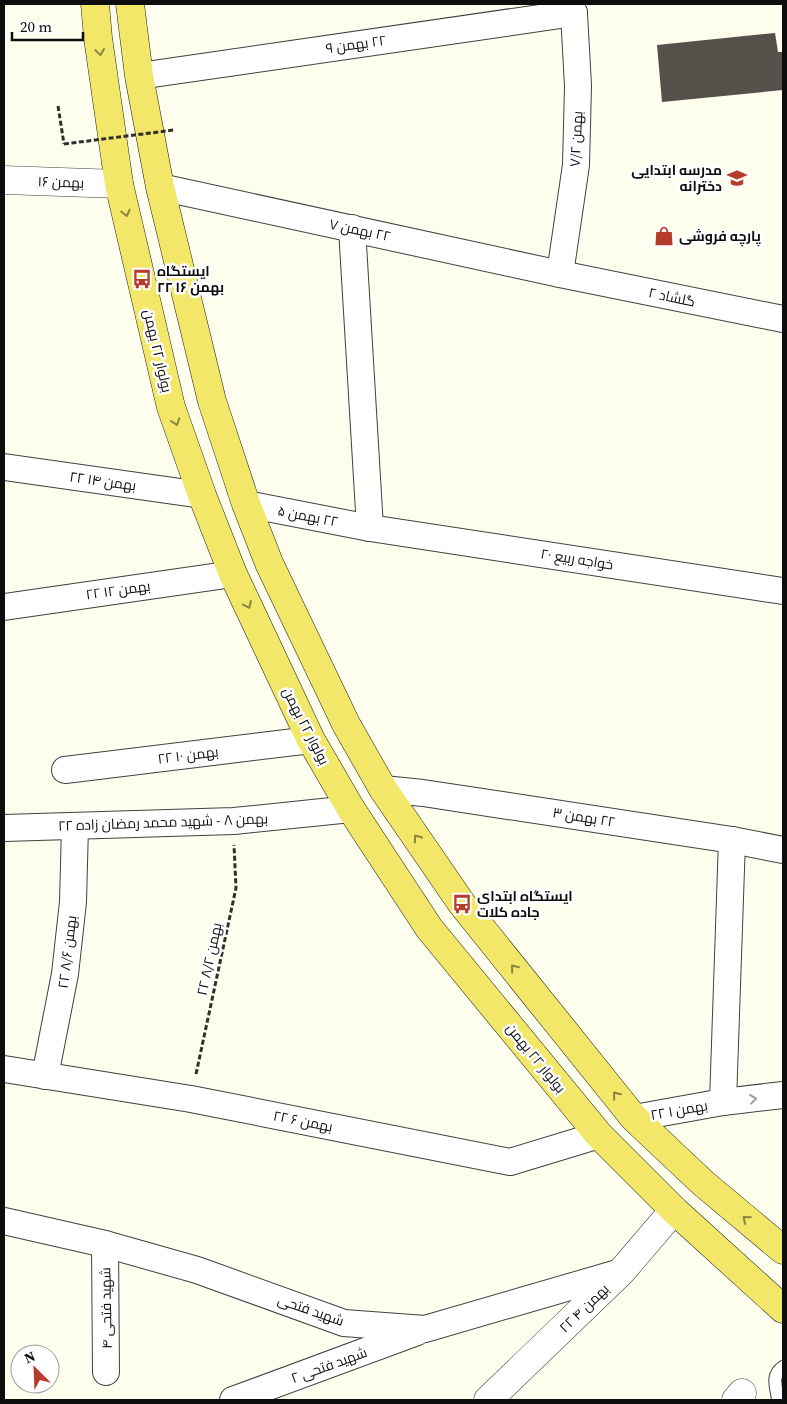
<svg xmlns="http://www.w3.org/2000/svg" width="787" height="1404" font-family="'Source Serif 4',Cairo,serif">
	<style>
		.building { fill: #55504a }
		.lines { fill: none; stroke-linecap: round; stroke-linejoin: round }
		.service-casing { stroke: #404040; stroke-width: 14 }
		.minor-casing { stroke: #404040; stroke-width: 28 }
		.tertiary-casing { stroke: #404040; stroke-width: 29 }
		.primary-casing { stroke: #1e1e1e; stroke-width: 29 }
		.path { stroke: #2f2f2f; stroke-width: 3; stroke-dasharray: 5 2.5; stroke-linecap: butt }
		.service { stroke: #fff; stroke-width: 12 }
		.minor { stroke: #fff; stroke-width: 26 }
		.tertiary { stroke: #fff; stroke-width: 28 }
		.primary { stroke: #f2e769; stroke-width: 28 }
		.path-bridge { stroke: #2f2f2f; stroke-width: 3; stroke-dasharray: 5 2.5; stroke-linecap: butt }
		.oneway { stroke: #8b8540 }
		.oneway2 { stroke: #9e9e9e }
		.labels { text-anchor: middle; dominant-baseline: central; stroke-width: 5; stroke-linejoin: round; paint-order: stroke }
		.street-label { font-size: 14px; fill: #0d0d0d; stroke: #fff }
		.poi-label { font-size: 14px; font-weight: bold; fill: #0d0d0d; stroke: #fff; text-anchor: start }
	</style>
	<rect width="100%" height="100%" fill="#fefeee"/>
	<!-- building -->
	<polygon class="building" points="775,33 778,52 783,52 783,90 662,102 657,45"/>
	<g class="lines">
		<defs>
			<path id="service" d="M778,1400C777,1388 770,1376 783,1367"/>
			<g id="minor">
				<polyline points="139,76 574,13"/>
				<polyline points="160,187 560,274 783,319"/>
				<polyline points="352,228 370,528"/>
				<polyline points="560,274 576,165 578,86 574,13 570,4"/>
				<polyline points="4,467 202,495"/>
				<polyline points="246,504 370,528 783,591"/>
				<polyline points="4,607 233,574"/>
				<polyline points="65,770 311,740"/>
				<polyline points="383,789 423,793 732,840 783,850"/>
				<polyline points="4,828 234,821 351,809"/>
				<polyline points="4,1069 191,1099 510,1162 599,1135"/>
				<polyline points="45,1076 65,974 73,902 75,826"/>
				<polyline points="723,1102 732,840"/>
				<polyline points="634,1118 723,1102 783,1095"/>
				<polyline points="4,1221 105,1244 197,1270 344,1323 425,1329 621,1272"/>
				<polyline points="105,1244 106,1372"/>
				<polyline points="233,1400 417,1332"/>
			</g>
			<g id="tertiary">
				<polyline points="4,180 119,184"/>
				<polyline points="488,1400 621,1272 674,1210"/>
				<polyline points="736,1400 742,1393"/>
			</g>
			<g id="primary">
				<polyline points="95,4 98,38 119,184 171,407 202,495 233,574 311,740 351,809 429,928 599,1135 674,1210 783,1309"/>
				<polyline points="130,4 139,76 160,187 212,401 246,504 269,563 346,724 383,789 462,904 634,1118 703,1183 783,1250"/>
			</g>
		</defs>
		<!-- service casing -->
		<use href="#service" class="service-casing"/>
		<!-- minor casing -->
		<use href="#minor" class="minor-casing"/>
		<!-- tertiary casing -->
		<use href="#tertiary" class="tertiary-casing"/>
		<!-- primary casing -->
		<use href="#primary" class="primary-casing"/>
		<!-- path -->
		<g class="path">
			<polyline points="58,106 64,144"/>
			<polyline points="196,1074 236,888 234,845"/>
		</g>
		<!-- service -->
		<use href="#service" class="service"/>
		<!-- minor -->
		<use href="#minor" class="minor"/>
		<!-- tertiary -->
		<use href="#tertiary" class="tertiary"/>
		<!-- primary -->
		<use href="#primary" class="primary"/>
		<!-- path-bridge -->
		<polyline class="path-bridge" points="64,144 174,130"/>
	</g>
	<!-- one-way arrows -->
	<defs><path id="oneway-chevron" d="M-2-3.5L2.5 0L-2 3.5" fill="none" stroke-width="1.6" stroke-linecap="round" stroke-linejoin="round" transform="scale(1.25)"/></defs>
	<g class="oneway">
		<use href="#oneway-chevron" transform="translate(100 52) rotate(82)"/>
		<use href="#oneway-chevron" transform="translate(126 213) rotate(77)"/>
		<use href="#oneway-chevron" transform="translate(176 422) rotate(70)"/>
		<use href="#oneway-chevron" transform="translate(248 605) rotate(65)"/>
		<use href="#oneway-chevron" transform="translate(417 838) rotate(-125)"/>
		<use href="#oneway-chevron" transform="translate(514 968) rotate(-129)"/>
		<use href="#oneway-chevron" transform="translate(616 1095) rotate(-129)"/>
		<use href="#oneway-chevron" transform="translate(746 1219) rotate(-140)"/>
	</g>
	<use class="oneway2" href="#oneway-chevron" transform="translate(753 1099) rotate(-7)"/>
	<!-- icons -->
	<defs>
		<symbol id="school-bare" viewBox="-9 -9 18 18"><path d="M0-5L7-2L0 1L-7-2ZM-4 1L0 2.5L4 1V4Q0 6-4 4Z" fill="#b73b2b" stroke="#fff" stroke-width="2.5" paint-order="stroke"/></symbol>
		<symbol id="shop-bare" viewBox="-9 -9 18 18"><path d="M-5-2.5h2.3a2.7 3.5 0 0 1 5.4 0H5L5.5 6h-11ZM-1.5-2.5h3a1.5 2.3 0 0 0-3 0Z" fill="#b73b2b" stroke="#fff" stroke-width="2.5" paint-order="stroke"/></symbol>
		<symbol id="bus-bare" viewBox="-9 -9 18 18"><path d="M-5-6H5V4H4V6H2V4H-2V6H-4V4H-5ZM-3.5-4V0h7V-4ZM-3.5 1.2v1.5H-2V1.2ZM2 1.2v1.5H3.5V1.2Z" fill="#b73b2b" stroke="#fff" stroke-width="2.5" paint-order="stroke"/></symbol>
	</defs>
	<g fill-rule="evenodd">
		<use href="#school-bare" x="723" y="164" width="28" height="28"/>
		<use href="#shop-bare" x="650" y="222" width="28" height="28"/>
		<use href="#bus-bare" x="128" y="265" width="28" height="28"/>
		<use href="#bus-bare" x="448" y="890" width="28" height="28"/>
	</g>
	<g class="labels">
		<!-- street labels -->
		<g class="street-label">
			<text transform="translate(356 44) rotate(-8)">٢٢ بهمن ۹</text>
			<text transform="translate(576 139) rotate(-87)">بهمن ۷/۲</text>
			<text transform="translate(61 182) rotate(2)">بهمن ۱۶</text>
			<text transform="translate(360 230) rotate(12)">٢٢ بهمن ٧</text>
			<text transform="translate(672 297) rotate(12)">گلشاد ۲</text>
			<text transform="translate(158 351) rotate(77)">بولوار ۲۲ بهمن</text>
			<text transform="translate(103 481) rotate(8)">۲۲ بهمن ۱۴</text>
			<text transform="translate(308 516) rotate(11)">٢٢ بهمن ۵</text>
			<text transform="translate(577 559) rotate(9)">خواجه ربیع ۲۰</text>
			<text transform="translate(118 590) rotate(-8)">۲۲ بهمن ۱۲</text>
			<text transform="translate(306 726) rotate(63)">بولوار ۲۲ بهمن</text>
			<text transform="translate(188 755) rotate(-7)">۲۲ بهمن ۱۰</text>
			<text transform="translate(584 817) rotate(9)">٢٢ بهمن ۳</text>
			<text transform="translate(163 822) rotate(-2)">۲۲ بهمن ۸ - شهید محمد رمضان زاده</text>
			<text transform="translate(67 952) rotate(-83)">۲۲ بهمن ۸/۶</text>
			<text transform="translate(209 959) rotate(-78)">۲۲ بهمن ۸/۲</text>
			<text transform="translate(536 1058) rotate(51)">بولوار ۲۲ بهمن</text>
			<text transform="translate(679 1110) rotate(-10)">۲۲ بهمن ١</text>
			<text transform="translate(303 1121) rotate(11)">۲۲ بهمن ۶</text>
			<text transform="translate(106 1308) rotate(-91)">شهید فتحی ۴</text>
			<text transform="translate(584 1308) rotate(-44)">۲۲ بهمن ۴</text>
			<text transform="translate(311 1310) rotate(19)">شهید فتحی</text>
			<text transform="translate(329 1365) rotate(-20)">شهید فتحی ۲</text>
		</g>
		<!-- poi labels -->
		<g class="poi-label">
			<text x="722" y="170" text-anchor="end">مدرسه ابتدایی<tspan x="722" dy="16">دخترانه</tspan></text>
			<text x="679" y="236">پارچه فروشی</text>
			<text x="157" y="271">ایستگاه<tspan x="157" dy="16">۲۲ بهمن ۱۶</tspan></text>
			<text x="477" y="896">ایستگاه ابتدای<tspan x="477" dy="16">جاده کلات</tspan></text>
		</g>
	</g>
	<!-- border -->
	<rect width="787" height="1404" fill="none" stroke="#0d0d0d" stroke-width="10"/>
	<!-- north arrow -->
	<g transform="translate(35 1369) rotate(336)"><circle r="24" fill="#ffffff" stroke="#9e9e9e"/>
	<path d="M0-4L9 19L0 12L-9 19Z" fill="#b73b2b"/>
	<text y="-8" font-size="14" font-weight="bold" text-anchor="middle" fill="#0d0d0d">N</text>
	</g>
	<!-- scale -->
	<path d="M12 32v8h71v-8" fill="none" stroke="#0d0d0d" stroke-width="2.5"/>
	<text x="20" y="32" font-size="15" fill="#0d0d0d" stroke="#ffffff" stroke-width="4" paint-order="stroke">20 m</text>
</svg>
